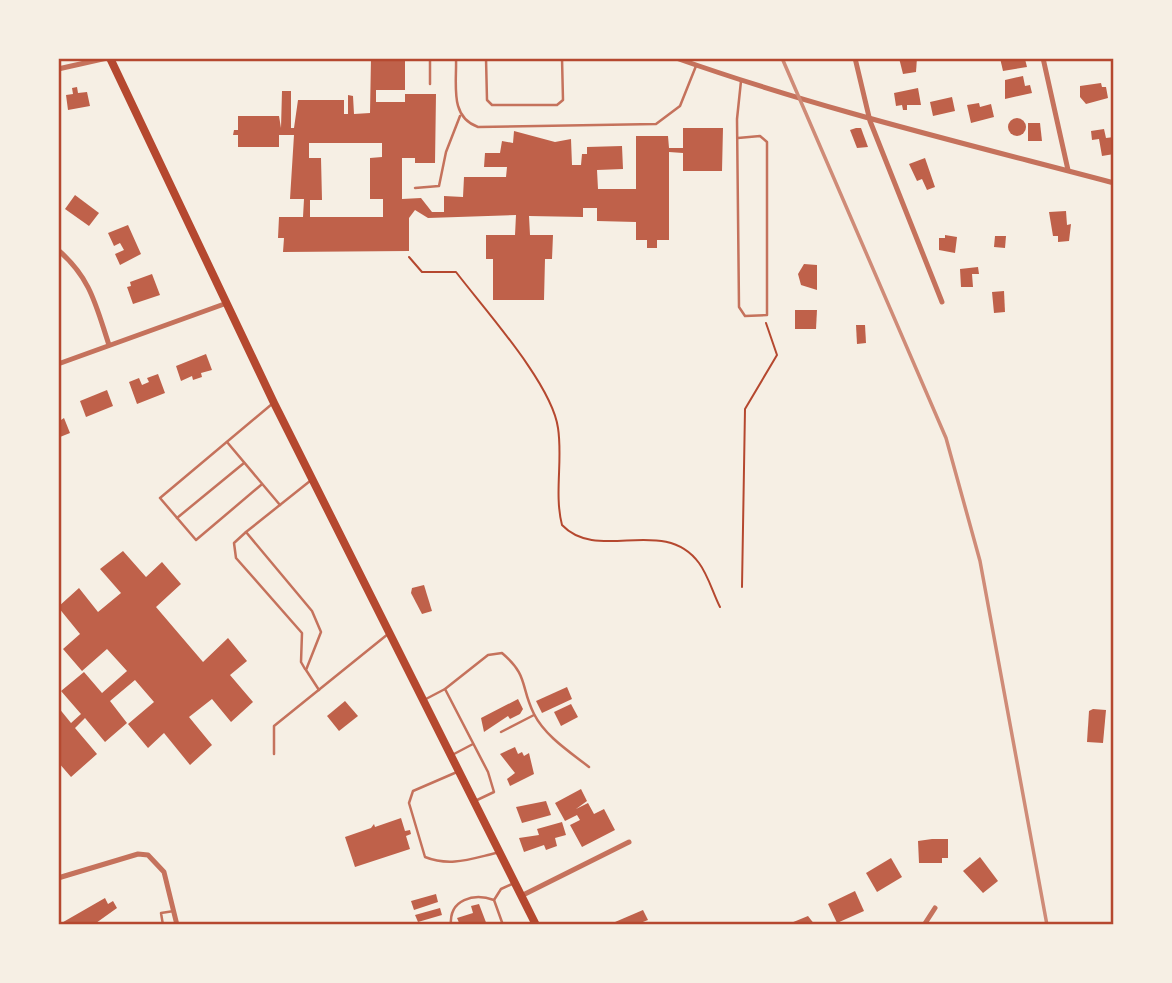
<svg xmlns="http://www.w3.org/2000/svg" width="1172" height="983" font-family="Rubik,sans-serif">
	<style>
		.building { fill: #bf614a; fill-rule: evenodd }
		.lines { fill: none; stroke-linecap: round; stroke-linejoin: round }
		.path { stroke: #b5482f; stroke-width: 2 }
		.service { stroke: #c5725c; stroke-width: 2.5 }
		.minor { stroke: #c5725c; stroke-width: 5 }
		.secondary { stroke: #b5482f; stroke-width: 8 }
		.rail { stroke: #cf8b77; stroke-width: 3.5 }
		.neatline { fill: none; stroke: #b5482f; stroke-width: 2.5 }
	</style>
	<rect width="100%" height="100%" fill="#f6efe4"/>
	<!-- building -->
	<g class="building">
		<path d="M371,58H405V90H376V102H405V94H436L435,163H415V158H402V199L421,198L432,212H444V196L463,197L464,177H506L507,167H484L485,153H500L502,141L513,143L514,131L555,142L571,139L572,165H581L582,154H587V147L622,146L623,169L597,170L598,189H636V136H668L669,148H683V128H723L722,171H683V153L669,152V240H657V248H647V240H636V222L597,221V208H583V217L529,216L530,235H553L552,259H545L544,300H493V259H486V235H515L516,215L428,218L415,210L409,218V251L283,252L284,238H278L279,217H303L304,199H290L294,135H279V147H238V135H233L234,130H238V116H279L281,128L282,91H291V128H294L298,100H344V114H348V95L353,96L354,114L370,113ZM309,143H382V157L370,158V199H383V217H310V200H322L321,158H309Z"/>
		<polygon points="899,58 917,58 916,72 903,74"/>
		<polygon points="1000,58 1025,59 1027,67 1003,71"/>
		<polygon points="1023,76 1025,86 1030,85 1032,93 1005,99 1005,80"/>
		<polygon points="1101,83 1102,87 1106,87 1108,98 1086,104 1080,97 1080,86"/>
		<polygon points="77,87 78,93 87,92 90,106 68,110 66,95 73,94 72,88"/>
		<polygon points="918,88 921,105 907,105 907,110 903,110 902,105 896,106 894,93"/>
		<polygon points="952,97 955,111 933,116 930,102"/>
		<polygon points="979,103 980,107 991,104 994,117 971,123 967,105"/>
		<circle cx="1017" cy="127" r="9"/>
		<polygon points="1028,123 1040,123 1042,141 1028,141"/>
		<polygon points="856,128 861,128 868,147 857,148 850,130"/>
		<polygon points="1104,129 1106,138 1114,137 1114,154 1102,156 1099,139 1092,140 1091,131"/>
		<polygon points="925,158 935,187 927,190 922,179 917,181 909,164"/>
		<polygon points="75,195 99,213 89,226 65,209"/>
		<polygon points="1066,211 1067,225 1071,224 1069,241 1058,242 1058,236 1053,236 1049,212"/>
		<polygon points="128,225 141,254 120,265 115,254 124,250 120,243 114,246 108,233"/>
		<polygon points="945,235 957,237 955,253 939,250 939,238 945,238"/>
		<polygon points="995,236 1006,236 1005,248 994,247"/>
		<polygon points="804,264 817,265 817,290 801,285 798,274"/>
		<polygon points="978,267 979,274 972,274 973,287 961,287 960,269"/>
		<polygon points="152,274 160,295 133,304 127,287 131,286 130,282"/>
		<polygon points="1004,291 1005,312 994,313 992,292"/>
		<polygon points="795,310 817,310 816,329 795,329"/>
		<polygon points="856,325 865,325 866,343 857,344"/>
		<polygon points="206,354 212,370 201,373 202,377 193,380 192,376 181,381 176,366"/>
		<polygon points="158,374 165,393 137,404 129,382 139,378 142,385 149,382 147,378"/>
		<polygon points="107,390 113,406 86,417 80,401"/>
		<polygon points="58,413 61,420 64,418 70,433 60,437"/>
		<polygon points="123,551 146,577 162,562 181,584 156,607 203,662 228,638 247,661 230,675 253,702 231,722 212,699 189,717 212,745 190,765 164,733 148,748 128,724 154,702 135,680 110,701 127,723 105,742 85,718 75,728 97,754 71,777 58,762 58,707 71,723 81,714 61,691 84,672 102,693 127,671 107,649 82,671 63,649 80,634 58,607 79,588 98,612 121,593 100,569"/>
		<polygon points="424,585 432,611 422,614 411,593 412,588"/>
		<polygon points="567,687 572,699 542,713 536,701"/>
		<polygon points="518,699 523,709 520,714 510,719 508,716 484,732 481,718"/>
		<polygon points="345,701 358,716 339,731 327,716"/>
		<polygon points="571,704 578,717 561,726 554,712"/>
		<polygon points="1093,709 1106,710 1103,743 1087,742 1089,711"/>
		<polygon points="515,747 518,754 522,752 524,756 529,753 534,774 510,786 507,779 515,773 500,754"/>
		<polygon points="581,789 587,801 576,809 588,803 594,814 604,809 615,830 582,847 570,825 580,820 577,815 565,821 555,803"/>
		<polygon points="546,801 551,815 522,823 516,807"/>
		<polygon points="401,818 405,831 410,830 411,834 406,836 410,849 355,867 345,837 371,828 374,824 375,827"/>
		<polygon points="562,822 566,835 555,838 557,846 546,850 544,845 524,852 519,838 539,835 537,829"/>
		<polygon points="932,839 948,839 948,858 942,858 942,863 919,863 918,841"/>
		<polygon points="980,857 998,881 983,893 963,871"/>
		<polygon points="891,858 902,877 877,892 866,873"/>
		<polygon points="855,891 864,911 837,923 828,904"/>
		<polygon points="436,894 438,902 414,910 411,901"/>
		<polygon points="105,898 108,904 113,901 117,908 96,923 58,925"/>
		<polygon points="479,904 487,925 460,925 457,918 473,913 471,906"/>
		<polygon points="440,908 442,915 418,922 415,915"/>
		<polygon points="643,910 648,920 635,925 608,925"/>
		<polygon points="808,916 815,925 786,925"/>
	</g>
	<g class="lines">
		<!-- path -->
		<g class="path">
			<path d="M409,257L422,272H456C485,310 552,384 558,428C563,460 554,494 562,525C598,563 664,515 699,563C708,575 713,593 720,607"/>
			<polyline points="742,587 745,409 777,355 766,323"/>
		</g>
		<!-- service -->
		<g class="service">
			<polyline points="430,58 430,84"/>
			<path d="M456,58C457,84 449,117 478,127L656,124L680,106L696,66"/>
			<polyline points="486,58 487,100 492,105 557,105 563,100 562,58"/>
			<polyline points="738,138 760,136 767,142 767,315 745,316 739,307 737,119 741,81"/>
			<polyline points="415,188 439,186 446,152 460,116"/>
			<polyline points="227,442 280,505"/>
			<polyline points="310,481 246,532 312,611 321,632 306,670 319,690"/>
			<polyline points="261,485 196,540 160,498 272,404"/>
			<polyline points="177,518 244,463"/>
			<polyline points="246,532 234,543 236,558 302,633 301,662 305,669"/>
			<path d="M445,689L488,655L502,653C529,676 520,686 534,714C545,736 570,752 589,767"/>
			<polyline points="424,700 445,689 488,772 494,792 475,801"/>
			<polyline points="501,732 534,715"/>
			<polyline points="274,754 274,726 388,634"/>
			<polyline points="454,754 473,744"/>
			<path d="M457,772L413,791L409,803L425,857C450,867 470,859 496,853"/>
			<polyline points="163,925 161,913 174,911"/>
			<path d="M451,925C449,899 474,893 494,900"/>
			<polyline points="503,925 494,900 501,889 512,884"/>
		</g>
		<!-- minor -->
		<g class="minor">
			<path d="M676,58C820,109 967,144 1114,183"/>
			<polyline points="855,58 870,121 942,302"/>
			<polyline points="1043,58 1068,170"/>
			<polyline points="58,69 107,58"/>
			<path d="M58,250C91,278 96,306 109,345"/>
			<polyline points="58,364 227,303"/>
			<polyline points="58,878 138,854 148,855 164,872 177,925"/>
			<polyline points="523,895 629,842"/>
			<polyline points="924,925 935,908"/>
		</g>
		<!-- secondary -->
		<polyline class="secondary" points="110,58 274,403 536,925"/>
		<!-- rail -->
		<polyline class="rail" points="782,58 946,438 980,561 1047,925"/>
	</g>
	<!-- border -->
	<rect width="1172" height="983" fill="none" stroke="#f6efe4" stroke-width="119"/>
	<rect x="60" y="60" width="1052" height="863" class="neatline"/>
</svg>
